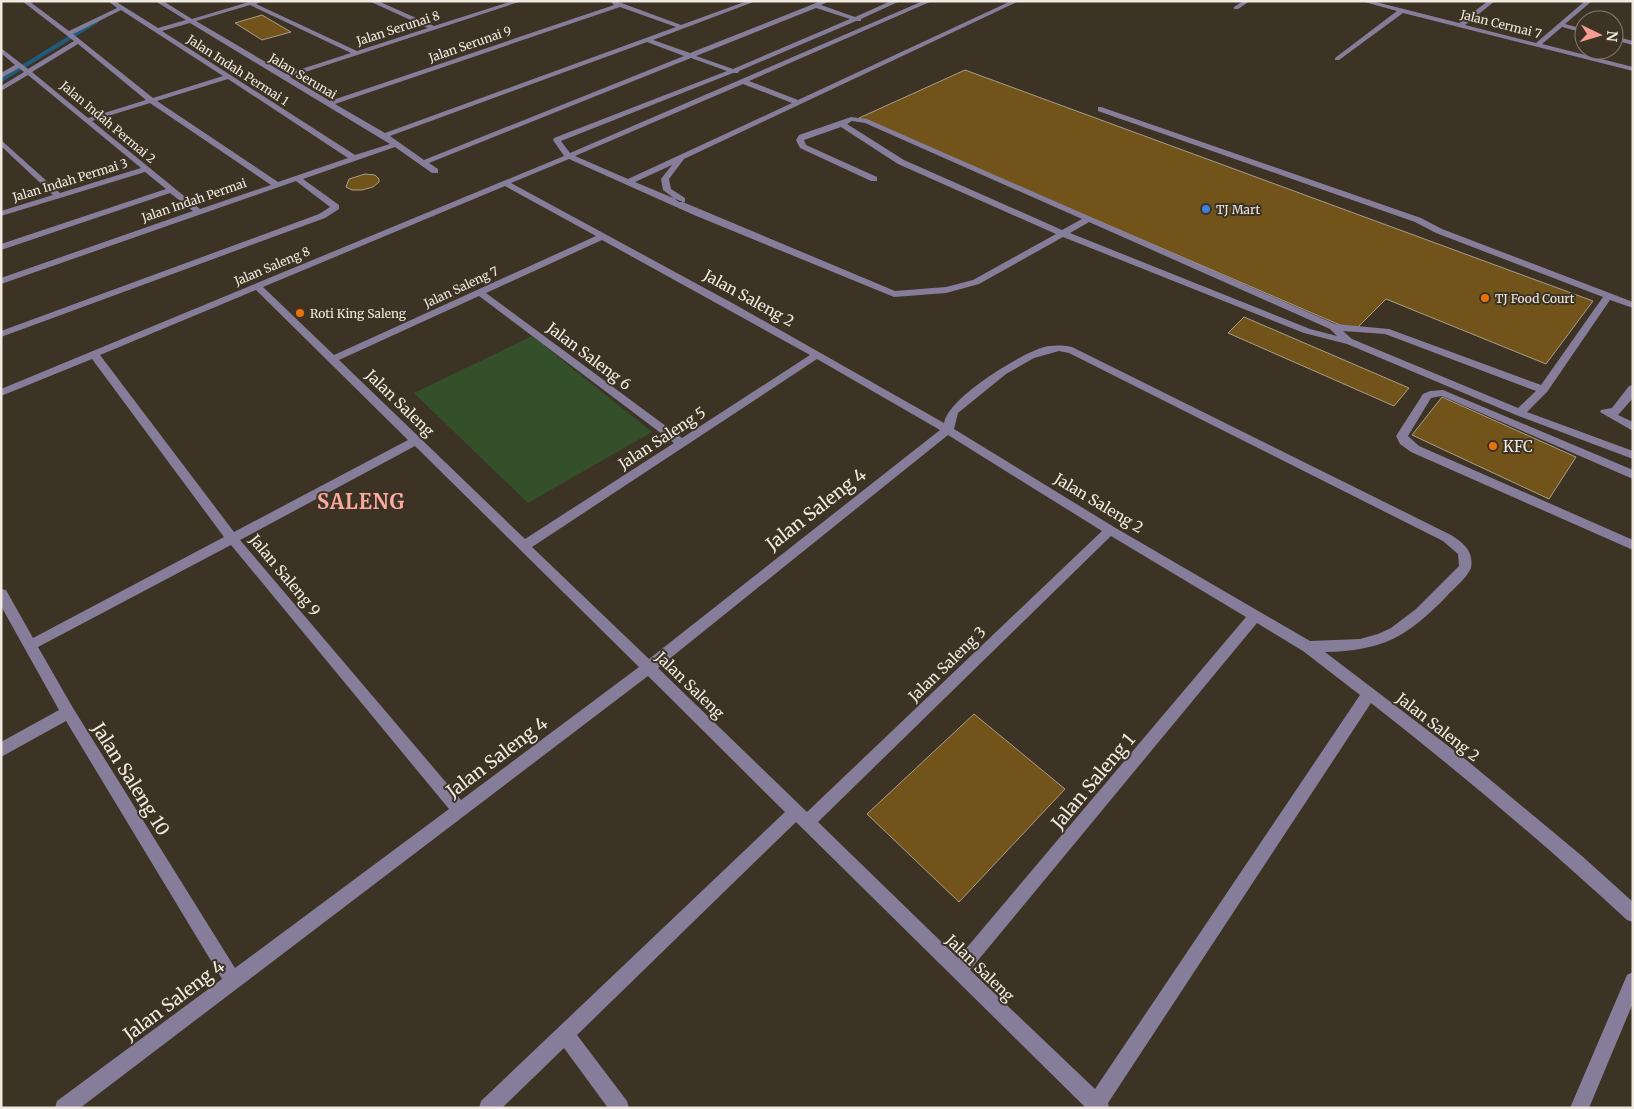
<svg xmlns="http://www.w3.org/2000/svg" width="1634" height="1109" font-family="Merriweather,serif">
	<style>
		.green { fill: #33502a }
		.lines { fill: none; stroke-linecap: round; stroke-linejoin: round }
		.stream { stroke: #215b7e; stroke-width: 4 }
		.building { fill: #72541b; stroke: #a89d8b }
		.minor { fill: #867d9b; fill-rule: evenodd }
		.shop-dot { fill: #3f7fe0; stroke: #3c3324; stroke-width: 2 }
		.food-dot { fill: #e8710a; stroke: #3c3324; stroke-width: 2 }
		.labels { text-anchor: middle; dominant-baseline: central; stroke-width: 4; stroke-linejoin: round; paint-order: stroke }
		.far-street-label { font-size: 12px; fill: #f0eae0; stroke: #3c3324 }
		.far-poi-label { font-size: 12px; fill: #f0eae0; stroke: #3c3324; text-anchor: start }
		.street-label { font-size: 15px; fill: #f0eae0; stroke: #3c3324 }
		.poi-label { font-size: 15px; fill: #f0eae0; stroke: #3c3324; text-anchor: start }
		.near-street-label { font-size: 18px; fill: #f0eae0; stroke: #3c3324 }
		.district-label { font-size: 20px; font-weight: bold; letter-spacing: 1px; fill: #fca9a0; stroke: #3c3324 }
	</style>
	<rect width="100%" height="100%" fill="#3c3324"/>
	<!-- green -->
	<polygon class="green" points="532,336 652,432 528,503 414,393"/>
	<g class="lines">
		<!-- stream -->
		<polyline class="stream" points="1,80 97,21"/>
	</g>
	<!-- building -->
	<g class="building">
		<polygon points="262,15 291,32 262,40 235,23"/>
		<polygon points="965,70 1593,301 1546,364 1386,299 1354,331 859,118"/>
		<polygon points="365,174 375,175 379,179 379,182 373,187 362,190 352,190 346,187 349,179"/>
		<polygon points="1244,317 1409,388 1394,406 1228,333"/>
		<polygon points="1442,397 1576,457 1549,499 1412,435"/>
		<polygon points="974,714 1065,789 959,902 867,814"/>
	</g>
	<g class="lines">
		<!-- minor -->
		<g class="minor">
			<path d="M22,1H29L69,31L117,8L108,1H115L158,28L186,20L155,1H163L192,19L252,1H262L256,4L357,51L428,28L369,1H378L434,26L512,1H522L290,77L330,101L614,5L610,1H616L681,25L747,1H756L653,40L690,53L821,1H830L821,5L855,17L891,1H900L861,19V21H856L739,71L738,73H733L561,141L570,153L923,1H932L749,81L798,100L1011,1H1019L684,159L669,179L671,189L685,198V202H679L663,190L661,179L672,165L635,182L895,291L946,287L973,280L1056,234L898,164L841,127L804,140L806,145L877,177V181H871L800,148L796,140L799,135L851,117L867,119L1335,324L1389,329L1541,385L1603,297L1436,233L1415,222L1098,111V107H1101L1421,218L1442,229L1633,302V308L1610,300L1547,392L1527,412L1633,451V459L1516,415L1347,344L1304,333L1063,237L979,284L946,293L894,297L694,215L569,159L511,183L734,304L944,423C948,398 1017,356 1041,348C1051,345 1061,345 1072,347L1451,535C1464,543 1474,552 1471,568C1466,579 1454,588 1446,597C1407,637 1382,651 1325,652L1464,758L1582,856L1633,902V922L1627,920C1545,844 1459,772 1371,703L1108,1103L1109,1108H1086L796,822L577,1035L627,1101L629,1108H608L564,1048L502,1108H479L481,1101L785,812L648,676L80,1108H55L57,1101L222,979L66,721L1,757V742L59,710L1,606V589L6,590L33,638L224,537L92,359L1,396V389L564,156L553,140L554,138L727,71L691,58L429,163L438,169V173H432L395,147L303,179L339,205V209L325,218L1,337V331L319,214L330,207L296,181L1,284V278L193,211L170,193L1,250V244L166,189L145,172L1,216V211L53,195L1,146V140L60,193L141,168L28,75L1,91V86L24,72L19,68L1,78V73L15,65L1,53V48L28,69L74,41ZM250,5L351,53L286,74L196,21ZM620,7L676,27L385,133L335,104ZM816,8L850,19L733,69L696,56ZM121,10L223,76L153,98L73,34ZM190,23L390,144L355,155L162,31ZM647,42L684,56L424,160L390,136ZM78,44L146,100L88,118L32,72ZM228,79L348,158L278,182L157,101ZM743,84L792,103L628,179L575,156ZM150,103L271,185L200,209L92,121ZM852,121L865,123L1082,219L1062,230L904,160L847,124ZM505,186L596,236L334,355L263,287ZM1089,222L1330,329L1337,336L1310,329L1070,233ZM602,240L810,355L682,438L486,293ZM256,290L408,440L234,532L100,355ZM479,296L674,443L525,539L339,360ZM1343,331L1385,334L1536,391L1518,408L1352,339ZM1059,351L1069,353L1443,541L1458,554L1459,566L1416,609L1391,628L1378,634L1360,639L1310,641L1114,527L954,429L958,413L1006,374L1034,358ZM817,359L940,430L649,659L532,547ZM948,435L1102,531L807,812L658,668ZM415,446L639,667L461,800L240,540ZM1111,536L1246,617L958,958L818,822ZM231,545L449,809L235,968L73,708L38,647ZM1257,623L1303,651L1360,695L1095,1089L970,970Z"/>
			<polygon points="1243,1 1250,1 1238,9 1234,9 1234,7"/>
			<polygon points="1361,1 1372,1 1459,23 1488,1 1495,1 1465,25 1536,43 1585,1 1592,1 1565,24 1584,29 1584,33 1562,27 1542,44 1633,67 1633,71 1403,13 1339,60 1335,60 1335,58 1397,11"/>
			<polygon points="1614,36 1633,41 1633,45 1614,40"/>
			<polygon points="1633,385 1633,398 1618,415 1633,422 1633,431 1600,412 1601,410 1612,408 1629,386"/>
			<polygon points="1443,390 1633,470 1633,479 1442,396 1431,398 1408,436 1419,446 1633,540 1633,550 1411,452 1400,444 1396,436 1423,394 1430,391"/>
			<polygon points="1633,972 1633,1003 1589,1108 1570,1108 1627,975"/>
		</g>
	</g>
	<!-- markers -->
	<circle class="shop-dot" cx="1206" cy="209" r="5"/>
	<g class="food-dot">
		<circle cx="1485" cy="298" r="5"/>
		<circle cx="300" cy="313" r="5"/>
		<circle cx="1493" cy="446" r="5"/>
	</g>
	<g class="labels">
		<!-- far-street labels -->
		<g class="far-street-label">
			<text transform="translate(1501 24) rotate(14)">Jalan Cermai 7</text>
			<text transform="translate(398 28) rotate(-18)">Jalan Serunai 8</text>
			<text transform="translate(470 44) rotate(-19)">Jalan Serunai 9</text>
			<text transform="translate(238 70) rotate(33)">Jalan Indah Permai 1</text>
			<text transform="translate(303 76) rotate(31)">Jalan Serunai</text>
			<text transform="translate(108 122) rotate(40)">Jalan Indah Permai 2</text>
			<text transform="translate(70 180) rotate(-17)">Jalan Indah Permai 3</text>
			<text transform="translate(194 200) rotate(-19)">Jalan Indah Permai</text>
			<text transform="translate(272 266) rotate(-23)">Jalan Saleng 8</text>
			<text transform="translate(461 287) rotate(-25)">Jalan Saleng 7</text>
		</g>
		<!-- far-poi labels -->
		<g class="far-poi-label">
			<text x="1216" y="209">TJ Mart</text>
			<text x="1495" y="298">TJ Food Court</text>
			<text x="310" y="313">Roti King Saleng</text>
		</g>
		<!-- street labels -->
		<g class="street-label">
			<text transform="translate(749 298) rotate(29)">Jalan Saleng 2</text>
			<text transform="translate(589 356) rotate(37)">Jalan Saleng 6</text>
			<text transform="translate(400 403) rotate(44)">Jalan Saleng</text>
			<text transform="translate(662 438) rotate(-33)">Jalan Saleng 5</text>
			<text transform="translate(1099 503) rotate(31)">Jalan Saleng 2</text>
			<text transform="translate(285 575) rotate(50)">Jalan Saleng 9</text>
			<text transform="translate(947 664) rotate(-44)">Jalan Saleng 3</text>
			<text transform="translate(690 685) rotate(44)">Jalan Saleng</text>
			<text transform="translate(1438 727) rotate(38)">Jalan Saleng 2</text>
			<text transform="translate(980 968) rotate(44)">Jalan Saleng</text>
		</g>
		<!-- poi labels -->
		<g class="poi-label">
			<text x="1503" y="446">KFC</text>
		</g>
		<!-- near-street labels -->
		<g class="near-street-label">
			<text transform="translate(816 509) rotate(-38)">Jalan Saleng 4</text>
			<text transform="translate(497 757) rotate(-37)">Jalan Saleng 4</text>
			<text transform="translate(131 779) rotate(58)">Jalan Saleng 10</text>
			<text transform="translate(1093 781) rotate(-50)">Jalan Saleng 1</text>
			<text transform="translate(174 1000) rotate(-37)">Jalan Saleng 4</text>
		</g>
		<!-- district labels -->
		<g class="district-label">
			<text x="361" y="501">SALENG</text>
		</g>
	</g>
	<!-- border -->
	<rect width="1634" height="1109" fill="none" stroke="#f0eae0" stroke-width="5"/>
	<!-- north arrow -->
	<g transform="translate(1599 35) rotate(95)"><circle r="24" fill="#3c3324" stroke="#847c6f"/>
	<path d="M0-4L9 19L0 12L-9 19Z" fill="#f59c93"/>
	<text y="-8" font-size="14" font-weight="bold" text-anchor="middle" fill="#f0eae0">N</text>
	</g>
</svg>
